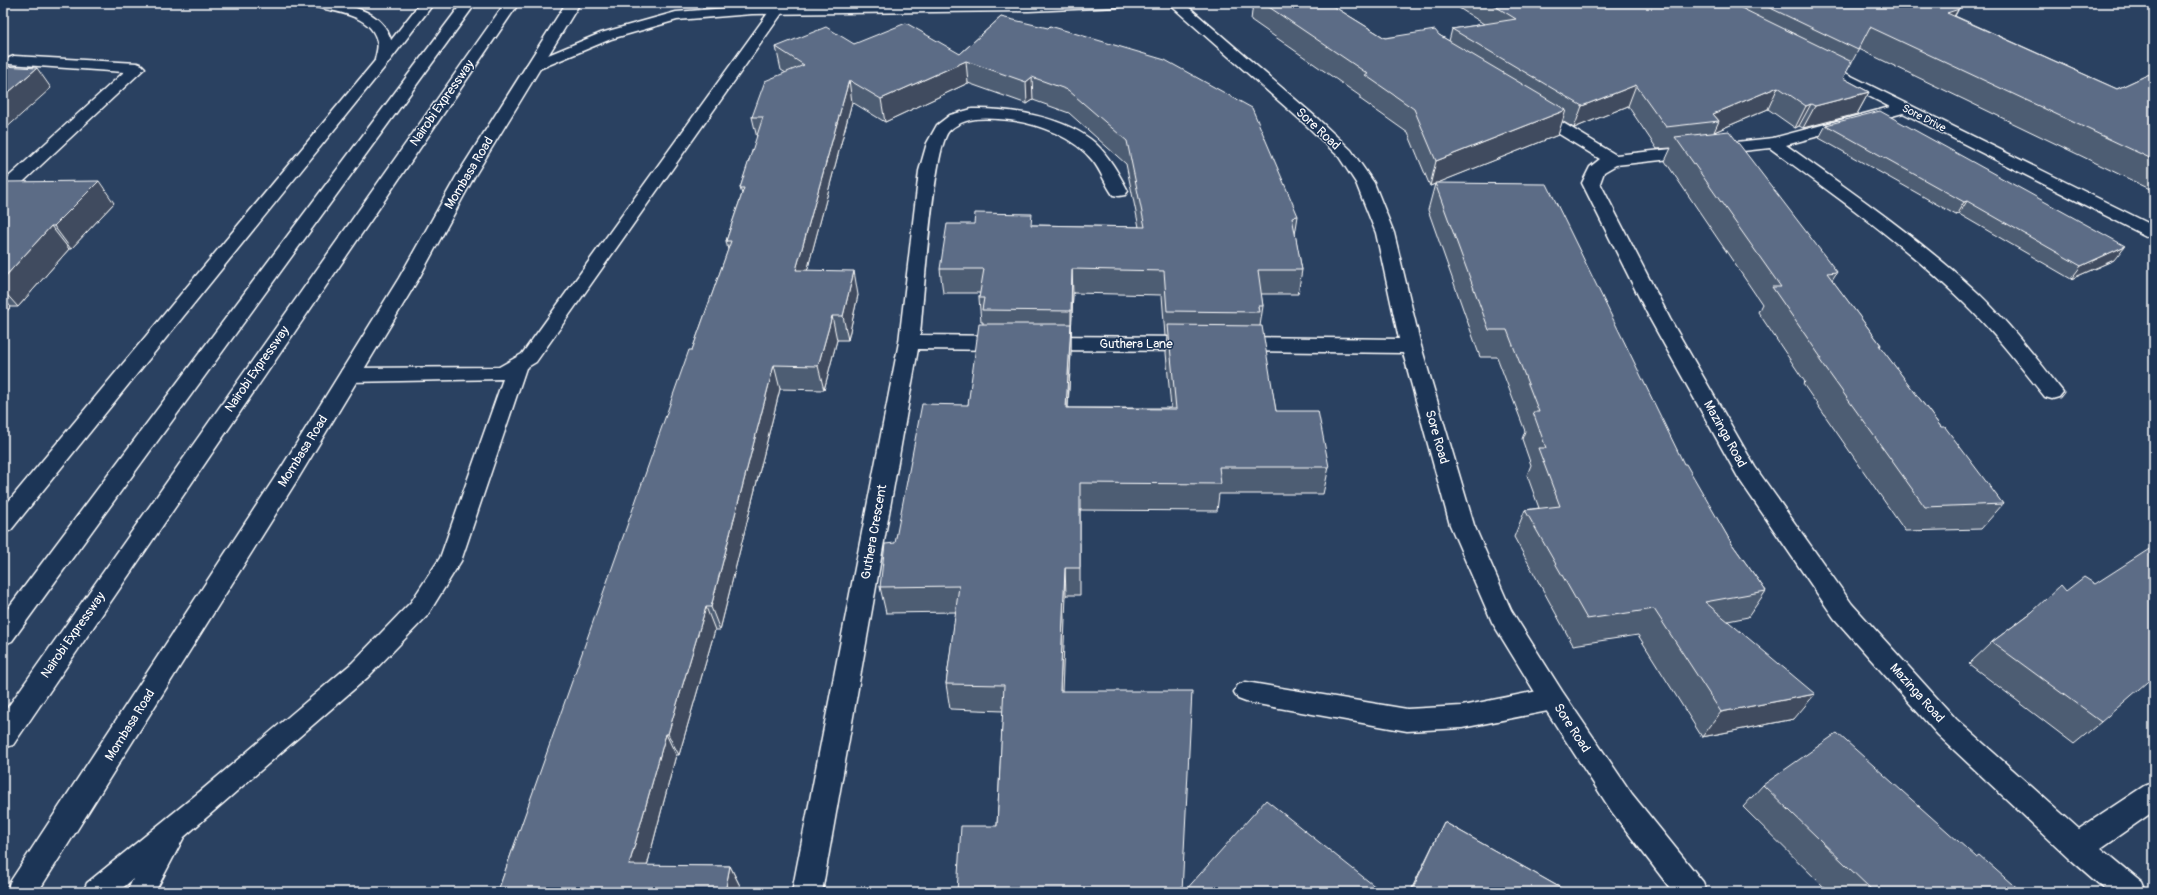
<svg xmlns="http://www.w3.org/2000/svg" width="2157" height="895" font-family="Pangolin,sans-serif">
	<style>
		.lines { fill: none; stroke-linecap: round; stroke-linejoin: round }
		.lane-casing { stroke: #fff; stroke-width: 3 }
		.street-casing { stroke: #fff; stroke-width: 3 }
		.highway-casing { stroke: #fff; stroke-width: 3 }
		.lane { fill: #1d3557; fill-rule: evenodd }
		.street { fill: #1d3557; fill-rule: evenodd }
		.highway { fill: #1d3557; fill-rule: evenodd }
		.wall { fill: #4e5d73; stroke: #fff; fill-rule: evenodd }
		.shaded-wall { fill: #404c5e; stroke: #fff }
		.building { fill: #5b6c86; stroke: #fff }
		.labels { text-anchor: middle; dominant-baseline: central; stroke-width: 3; stroke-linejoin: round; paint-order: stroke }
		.far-street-label { font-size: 11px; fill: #fff; stroke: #1d3557 }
		.street-label { font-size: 13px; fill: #fff; stroke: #1d3557 }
	</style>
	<rect width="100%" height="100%" fill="#2a4161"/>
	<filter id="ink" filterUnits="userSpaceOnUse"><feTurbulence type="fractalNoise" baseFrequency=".025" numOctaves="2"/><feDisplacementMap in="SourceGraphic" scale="8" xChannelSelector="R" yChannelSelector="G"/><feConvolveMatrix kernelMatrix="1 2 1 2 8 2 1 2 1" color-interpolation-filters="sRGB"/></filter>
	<g filter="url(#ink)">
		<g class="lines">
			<defs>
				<g id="lane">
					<polygon points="778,5 785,9 536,362 526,368 461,561 427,616 368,677 184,837 155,892 127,892 133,879 118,892 83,892 87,883 203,789 352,663 411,602 440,558 503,379 349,382 342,380 340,375 342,370 349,368 499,367 522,354 773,6"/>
					<polygon points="1246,682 1407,709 1462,706 1553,688 1561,692 1565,699 1561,706 1553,710 1462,728 1407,731 1246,702 1238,699 1234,692 1238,685"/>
				</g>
				<g id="street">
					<path d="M310,3C338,3 378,5 390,37C393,44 393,56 388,63H378L375,60C376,54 379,47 377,41C371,14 335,12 312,6Z"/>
					<polygon points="1000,3 1126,3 1124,6 1119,7 1029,11 752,14 677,20 611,39 539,69 529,69 526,66 529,63 601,33 676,12 752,6"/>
					<polygon points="1168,3 1184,3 1318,119 1351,150 1374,183 1394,233 1421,346 1474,525 1511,610 1562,691 1632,794 1703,882 1707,892 1673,892 1612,812 1544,707 1492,622 1450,525 1403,353 1236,351 1229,349 1226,344 1229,339 1236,337 1399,339 1376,233 1356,183 1339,157 1306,125"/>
					<polygon points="14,56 137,63 142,65 145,68 9,195 3,196 3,182 124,72 9,64 6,61 9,58"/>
					<path d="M1817,59L2154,226V239L2148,237L1903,113L1786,145C1852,192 1919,238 1978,293C2008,322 2034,355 2059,387L2063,392L2059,397L2052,399L2045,397C2019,365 1994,332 1964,303C1905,245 1837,197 1770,148L1616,165L1604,172L1600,183L1670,319L1755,467L1852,604L1956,719L2079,829L2144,786L2154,782V811L2101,848L2142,882L2146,892H2108L2068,857L1938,735L1834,618L1739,479L1650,319L1582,183L1590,167L1600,159L1528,115L1526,112L1528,109H1540L1616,155L1773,138L1890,107L1812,67L1809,64L1812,61Z"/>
					<path d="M972,109C1011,108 1065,117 1095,143C1109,156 1119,174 1128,191L1125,195L1119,196L1113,195C1105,184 1101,171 1093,161C1074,137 1039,124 1010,120C989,118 965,115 949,131C933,148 923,304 920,335L1006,336L1013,338L1016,343L1013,348L1006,350L918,349L822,892H792L899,342L919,171L927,143L937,125L950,115Z"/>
					<polygon points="1040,336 1196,337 1203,339 1206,344 1203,349 1196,351 1040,350 1033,348 1030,343 1033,338"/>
				</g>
				<g id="highway">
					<polygon points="420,3 434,3 388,63 11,530 3,533 3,508 378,57"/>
					<polygon points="462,3 476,3 12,641 3,645 3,615"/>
					<polygon points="505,3 519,3 13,745 3,748 3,714"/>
					<polygon points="566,3 580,3 474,177 419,278 299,477 38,892 6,892 10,882 283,465 399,278 456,177"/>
				</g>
			</defs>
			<!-- lane casing -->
			<use href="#lane" class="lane-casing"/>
			<!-- street casing -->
			<use href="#street" class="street-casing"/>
			<!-- highway casing -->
			<use href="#highway" class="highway-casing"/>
			<!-- lane -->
			<use href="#lane" class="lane"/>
			<!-- street -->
			<use href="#street" class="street"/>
			<!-- highway -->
			<use href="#highway" class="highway"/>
		</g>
		<!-- wall -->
		<g class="wall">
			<polygon points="1253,3 1328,3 1385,38 1439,35 1449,41 1452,29 1484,24 1459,8 1460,3 1962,3 1955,16 2117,89 2154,72 2154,191 1859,49 1843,78 1869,92 1857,114 1803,128 1799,126 1795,128 1768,109 1714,132 1837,272 1832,280 1881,345 1880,347 1941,427 2003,504 1981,529 1905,531 1803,384 1805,382 1758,312 1762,304 1665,161 1671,148 1657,149 1628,106 1574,128 1562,121 1558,135 1437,183 1684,464 1732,544 1766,591 1748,617 1728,621 1794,719 1702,737 1638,635 1573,645 1514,537 1525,510 1539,508 1527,475 1531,465 1522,439 1525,431 1497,357 1480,357 1428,210 1435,184 1430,186 1408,133 1360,99 1360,96 1251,20"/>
			<path d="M1001,17L1298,216L1295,235L1302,270L1298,294H1261L1263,306L1260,326L1276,411L1329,467L1323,494H1219L1217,511L1080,510V595H1066L997,826L1003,711L950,709L946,684L956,612L886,613L880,587L895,543L968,405L983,324V322H981L979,298L980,293H943L940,269L1032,225L1139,227L1126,164L1069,113L1033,100L1027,104L968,83L885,122L852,102L807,271L858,295L848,340H837L824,390L780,389L720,630H715L679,755H676L647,866H730L740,886L499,888L728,250L726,241L742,194L740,188L757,138L752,117L786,73L781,70L776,47L854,44L960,54ZM1073,293L1162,295L1165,336H1168L1166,353L1171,408H1068L1071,352V335Z"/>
			<polygon points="1826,125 2114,260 2071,279 1959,214 1956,215 1819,138"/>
			<polygon points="3,182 114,203 71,249 69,249 18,307 11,307 3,315"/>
			<polygon points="2032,612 2101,722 2074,744 1969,664 1992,642"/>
			<polygon points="1763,785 1976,857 2021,892 1829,892 1743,807"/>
			<polygon points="1444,822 1568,892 1410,892"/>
		</g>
		<!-- shaded-wall -->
		<g class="shaded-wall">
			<polygon points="1962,3 1946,30 1947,13"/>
			<polygon points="966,61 968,83 885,122 881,99"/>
			<polygon points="37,68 51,88 3,131 3,97"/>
			<polygon points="1032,77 1033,100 1027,104 1026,82"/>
			<polygon points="849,80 852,102 801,294 796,270"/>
			<polygon points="1636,85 1628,106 1574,128 1582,106"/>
			<polygon points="1778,87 1768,109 1714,132 1719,121 1713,114"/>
			<polygon points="1869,92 1857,114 1803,128 1815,106"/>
			<polygon points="1811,104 1799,126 1795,128 1806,106"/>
			<polygon points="1566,110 1558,135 1430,186 1436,161"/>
			<polygon points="99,181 114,203 71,249 54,226"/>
			<polygon points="1967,201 1959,214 1956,215 1964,202"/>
			<polygon points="51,226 69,249 18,307 3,290 3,279"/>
			<polygon points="2125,246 2114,260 2071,279 2081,266"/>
			<polygon points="1072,269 1073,293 1071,335 1071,311"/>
			<polygon points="854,271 858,295 848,340 843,316"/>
			<polygon points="3,298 11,307 3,315"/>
			<polygon points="832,316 837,340 824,390 818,366"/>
			<polygon points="1071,324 1071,352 1066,435 1066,408"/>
			<polygon points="774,365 780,389 720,630 711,607"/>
			<polygon points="1065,568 1066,595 1061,716 1060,691"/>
			<polygon points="706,607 715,630 679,755 668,734"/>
			<polygon points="1815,694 1794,719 1702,737 1721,712"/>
			<polygon points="666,734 676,755 642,885 629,865"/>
			<polygon points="730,866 740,886 739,892 725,892"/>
		</g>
		<!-- building -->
		<g class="building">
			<polygon points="1263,3 1328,3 1385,38 1435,30 1439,35 1566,110 1436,161 1414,109 1365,75 1368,74"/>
			<polygon points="1490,3 1731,3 1852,62 1843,78 1869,92 1815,106 1811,104 1806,106 1778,87 1713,114 1719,121 1666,127 1636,85 1582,106 1452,29 1516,19"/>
			<polygon points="1760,3 1962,3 1959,9 1947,13 2117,89 2154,72 2154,160 1870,27 1858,50"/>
			<polygon points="1001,17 1048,28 1050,26 1165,60 1252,108 1298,216 1292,217 1302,270 1258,270 1263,306 1258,306 1259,312 1167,311 1164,271 1072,269 1071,311 982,310 984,298 979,298 984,269 940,269 947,224 974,224 975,213 1032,214 1031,225 1145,227 1127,141 1068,90 1032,77 1026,82 966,61 881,99 849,80 796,270 854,271 843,316 832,316 818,366 774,365 711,607 706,607 668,734 666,734 629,865 730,866 725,892 494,892 496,888 499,888 689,350 692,350 731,241 726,241 744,188 740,188 763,117 752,117 765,81 804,65 776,47 826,27 854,44 906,23 960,54"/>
			<polygon points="3,66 37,68 3,97"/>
			<polygon points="1880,111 2125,246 2081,266 1967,201 1964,202 1826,125"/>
			<polygon points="1729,131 1837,272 1827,273 1881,345 1879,345 1941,427 1945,427 2003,504 1925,507 1819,359 1822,359 1772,287 1781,287 1675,137"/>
			<polygon points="99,181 54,226 51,226 3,279 3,182"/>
			<polygon points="1435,183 1547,184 1684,464 1686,464 1732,544 1766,591 1705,602 1815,694 1721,712 1654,609 1587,619 1525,510 1560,506 1538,448 1546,448 1533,412 1539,412 1507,330 1489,330"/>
			<polygon points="979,324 1071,324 1066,408 1176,409 1168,325 1262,326 1276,411 1318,411 1329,467 1219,467 1221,484 1080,483 1080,568 1065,568 1060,691 1192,691 1182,892 957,892 961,826 997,826 1004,685 946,684 959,586 880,587 885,544 895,543 922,404 968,405"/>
			<polygon points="2154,546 2154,676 2101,722 1992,642 2032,612 2061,585 2066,591 2084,577 2095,584"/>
			<polygon points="1837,733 1976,857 1979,855 2021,892 1874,892 1763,785"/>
			<polygon points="1266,800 1382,892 1184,892"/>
			<polygon points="1444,822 1568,892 1411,892"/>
		</g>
	</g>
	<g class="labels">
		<!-- far-street labels -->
		<g class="far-street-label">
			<text transform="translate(1924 118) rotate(27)">Sore Drive</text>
		</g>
		<!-- street labels -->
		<g class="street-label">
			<text transform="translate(442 103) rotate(-55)">Nairobi Expressway</text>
			<text transform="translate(1318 129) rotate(43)">Sore Road</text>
			<text transform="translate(469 173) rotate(-59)">Mombasa Road</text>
			<text x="1136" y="344">Guthera Lane</text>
			<text transform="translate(257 369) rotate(-55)">Nairobi Expressway</text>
			<text transform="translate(1725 434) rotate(61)">Mazinga Road</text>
			<text transform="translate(1437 437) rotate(74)">Sore Road</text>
			<text transform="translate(303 451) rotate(-58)">Mombasa Road</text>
			<text transform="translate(874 532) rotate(-80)">Guthera Crescent</text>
			<text transform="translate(73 635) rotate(-55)">Nairobi Expressway</text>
			<text transform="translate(1917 693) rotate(48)">Mazinga Road</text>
			<text transform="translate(130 725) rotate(-58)">Mombasa Road</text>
			<text transform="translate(1572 728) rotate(57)">Sore Road</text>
		</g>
	</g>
	<!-- margin -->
	<rect width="2157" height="895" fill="none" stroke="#1d3557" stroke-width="16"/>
	<rect x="8" y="8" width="2141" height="879" fill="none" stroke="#fff" stroke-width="1.5" filter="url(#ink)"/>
</svg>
